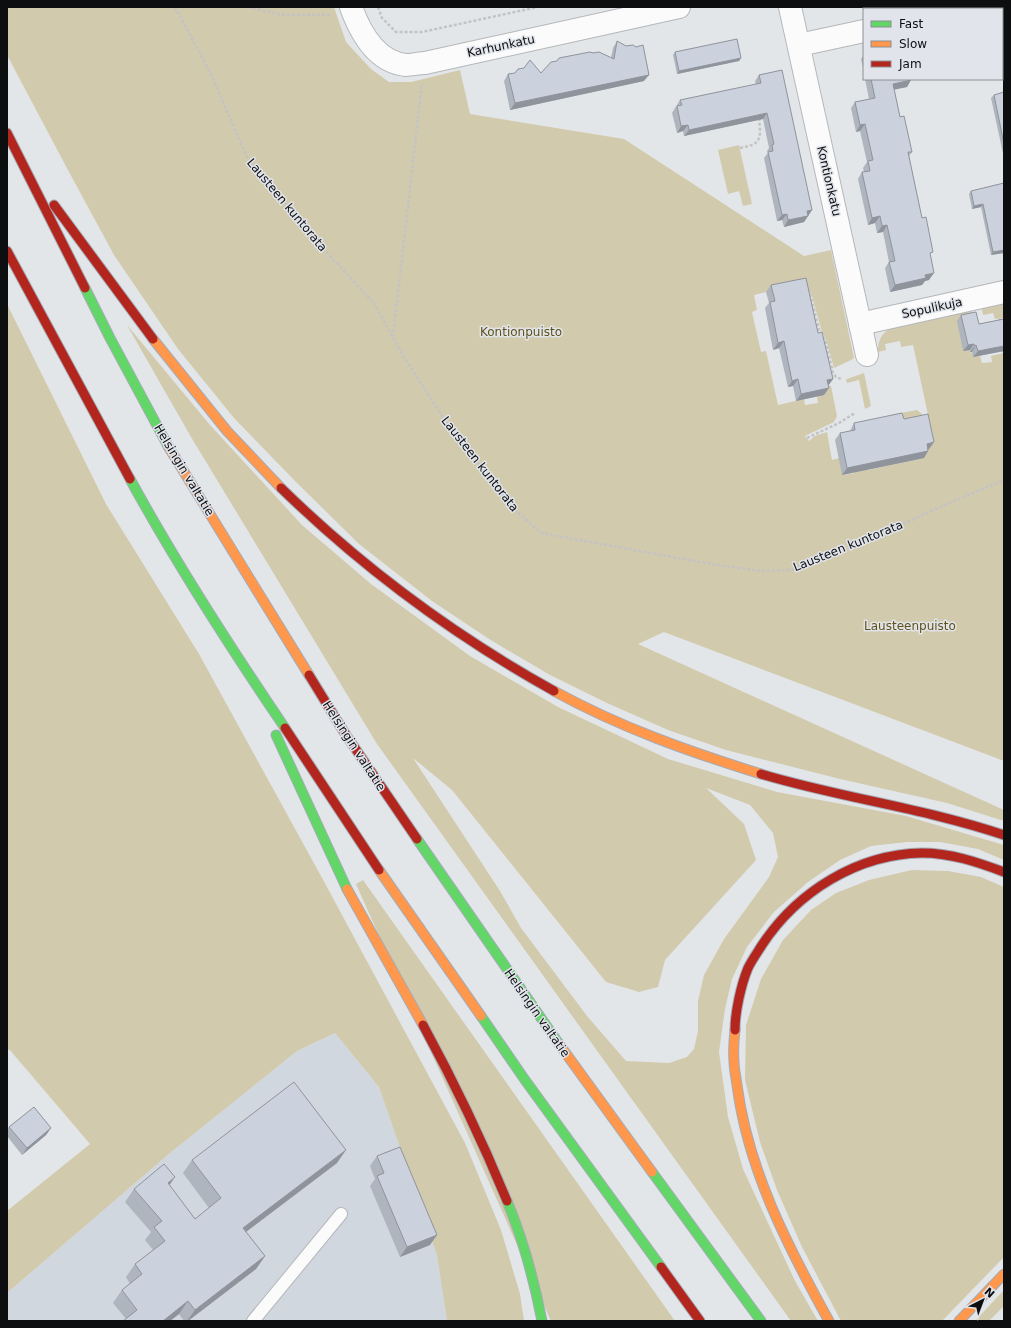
<svg xmlns="http://www.w3.org/2000/svg" width="1011" height="1328" font-family="'DejaVu Sans',sans-serif">
	<style>
		.built { fill: #d1d7de }
		.green { fill: #d2caad; fill-rule: evenodd }
		.lines { fill: none; stroke-linecap: round; stroke-linejoin: round }
		.lane-casing { stroke: #b4b7b9; stroke-width: 14 }
		.street-casing { stroke: #b4b7b9; stroke-width: 24 }
		.fast-casing { stroke: #a4acb7; stroke-width: 11 }
		.slow-casing { stroke: #a4acb7; stroke-width: 11 }
		.jam-casing { stroke: #a4acb7; stroke-width: 11 }
		.path { stroke: #c3c3c4; stroke-width: 2.5; stroke-dasharray: 3 2; stroke-linecap: butt }
		.lane { stroke: #fbfbfc; stroke-width: 12 }
		.street { stroke: #fbfbfc; stroke-width: 22 }
		.fast { stroke: #63d668; stroke-width: 9 }
		.slow { stroke: #ff974d; stroke-width: 9 }
		.jam { stroke: #b3261e; stroke-width: 9 }
		.wall { fill: #afb5be }
		.shaded-wall { fill: #8f939b }
		.building { fill: #ccd2dd; stroke: #8f939b }
		.labels { text-anchor: middle; dominant-baseline: central; stroke-width: 3; stroke-linejoin: round; paint-order: stroke }
		.street-label { font-size: 12px; fill: #0d0e10; stroke: #e1e5eb }
		.park-label { font-size: 12px; fill: #615117; stroke: #e1e5eb }
	</style>
	<rect width="100%" height="100%" fill="#e3e6e9"/>
	<!-- built -->
	<polygon class="built" points="335,1033 379,1087 437,1255 447,1321 7,1321 7,1293 170,1153 297,1051"/>
	<!-- green -->
	<g class="green">
		<path d="M7,7H334L346,42L371,69L389,82H411L460,70L470,114L624,139L804,256L831,250L854,358L851,360L834,368L827,343L822,332L812,296L810,292H766L754,295L757,310L752,312L761,352L766,351L778,405L804,399L805,405L818,403L817,396L822,387L831,386L837,416L834,422L805,436L809,441L815,436L827,432L832,460L839,458L843,475L855,473L853,465L868,470L890,465L927,440L933,438L913,345L901,347L900,341L885,344L886,350L878,352C878,341 881,333 891,328L971,310L972,318L970,352L980,356L982,363L992,362L991,356L1004,353V761L664,632L638,644L1004,810V821L947,803L840,779L726,750L668,730L607,703L550,675L489,639L432,601L359,544L295,481L234,418L178,349L114,255L69,172L7,55Z"/>
		<polygon points="739,145 752,204 743,206 739,191 728,194 718,150"/>
		<polygon points="1004,299 1004,318 995,319 993,313 983,315 981,304"/>
		<polygon points="7,304 106,504 199,654 321,876 465,1143 501,1230 520,1294 524,1321 447,1321 437,1255 379,1087 335,1033 297,1051 170,1153 7,1293 7,1211 90,1144 9,1049 7,1051"/>
		<path d="M127,325L210,425L302,525L371,584L470,656L558,707L668,759L777,792L906,816L1004,845V860L978,849L940,842H907L871,846L840,860L808,882L774,912L747,947L732,979L725,1009L719,1052L728,1117L743,1169L795,1281L818,1321H791L377,744L191,437ZM413,758L452,790L606,982L639,992L658,987L665,960L756,860L744,824L706,788L750,805L773,833L778,857L769,877L724,939L704,975L698,1001V1031L694,1049L687,1057L669,1063L626,1061L587,1016L521,928L500,891Z"/>
		<polygon points="864,373 871,406 865,409 859,380 847,383 846,380 847,379"/>
		<polygon points="917,410 922,414 923,421 892,421 890,415"/>
		<polygon points="912,870 948,871 981,877 1004,887 1004,1257 942,1321 841,1321 802,1247 777,1190 760,1142 745,1080 746,1025 761,979 783,940 811,910 836,893 869,880"/>
		<polygon points="363,880 675,1321 551,1321 356,884"/>
		<polygon points="1004,1290 1004,1306 989,1321 975,1321"/>
	</g>
	<g class="lines">
		<defs>
			<polyline id="lane" points="253,1321 341,1214"/>
			<g id="street">
				<path d="M351,7C360,32 376,62 406,65C412,65 419,63 425,63L679,7"/>
				<polyline points="790,7 867,355"/>
				<polyline points="966,9 975,7"/>
				<polyline points="799,45 864,31"/>
				<polyline points="860,324 1004,292"/>
			</g>
			<g id="fast">
				<polyline points="85,288 110,338 168,446"/>
				<path d="M130,479C177,565 230,647 285,728"/>
				<polyline points="276,735 347,889"/>
				<polyline points="417,839 559,1044"/>
				<polyline points="481,1016 525,1080 661,1267"/>
				<polyline points="652,1172 761,1321"/>
				<path d="M507,1201C523,1239 534,1280 542,1321"/>
			</g>
			<g id="slow">
				<polyline points="153,339 227,431 281,488"/>
				<polyline points="168,446 309,675"/>
				<path d="M554,691C619,727 690,752 761,774"/>
				<polyline points="379,870 481,1016"/>
				<polyline points="347,889 423,1025"/>
				<path d="M735,1030C734,1040 733,1051 734,1061C734,1069 736,1077 737,1085C748,1170 788,1247 829,1321"/>
				<polyline points="559,1044 652,1172"/>
				<polyline points="959,1321 1004,1274"/>
			</g>
			<g id="jam">
				<polyline points="7,133 85,288"/>
				<polyline points="54,205 153,339"/>
				<polyline points="7,251 130,479"/>
				<path d="M281,488C362,567 455,636 554,691"/>
				<polyline points="309,675 344,732 417,839"/>
				<polyline points="285,728 379,870"/>
				<path d="M761,774C841,798 924,808 1004,835"/>
				<path d="M423,1025C454,1082 482,1140 507,1201"/>
				<path d="M735,1030C735,1012 741,985 748,968C752,960 757,953 762,945C797,892 857,854 922,853C951,853 977,862 1004,872"/>
				<polyline points="661,1267 700,1321"/>
			</g>
		</defs>
		<!-- lane casing -->
		<use href="#lane" class="lane-casing"/>
		<!-- street casing -->
		<use href="#street" class="street-casing"/>
		<!-- fast casing -->
		<use href="#fast" class="fast-casing"/>
		<!-- slow casing -->
		<use href="#slow" class="slow-casing"/>
		<!-- jam casing -->
		<use href="#jam" class="jam-casing"/>
		<!-- path -->
		<g class="path">
			<polyline points="175,7 209,70 247,157 317,242 374,303 404,357 450,428 514,509 541,533 705,563 760,571 790,570 859,544 945,505 1004,480"/>
			<polyline points="248,7 282,15 331,15"/>
			<polyline points="378,7 382,18 396,32 422,32 538,7"/>
			<path d="M740,148C762,144 761,139 759,118"/>
			<polyline points="810,294 820,333 826,343 833,373 836,377 841,379"/>
			<polyline points="998,320 1004,319"/>
			<polyline points="393,337 422,83"/>
			<polyline points="807,438 839,423 855,413"/>
		</g>
		<!-- lane -->
		<use href="#lane" class="lane"/>
		<!-- street -->
		<use href="#street" class="street"/>
		<!-- fast -->
		<use href="#fast" class="fast"/>
		<!-- slow -->
		<use href="#slow" class="slow"/>
		<!-- jam -->
		<use href="#jam" class="jam"/>
	</g>
	<!-- wall -->
	<g class="wall">
		<polygon points="617,41 644,81 510,110 504,81 508,74 541,73 557,61 593,53 611,58 613,48"/>
		<polygon points="675,52 741,58 739,61 677,74 673,55"/>
		<polygon points="864,55 864,72 861,59"/>
		<polygon points="759,75 812,210 804,222 784,227 782,220 777,221 764,158 768,153 767,151 769,148 763,119 684,136 683,131 677,133 672,113 680,100 756,85 755,81"/>
		<polygon points="865,79 911,79 907,87 894,89 900,117 912,152 909,156 930,257 929,280 925,281 922,285 890,292 885,268 889,262 883,232 877,233 875,223 868,225 858,179 862,172 864,172 863,168 867,162 860,131 856,132 851,108 855,102 869,99"/>
		<polygon points="1004,92 1004,158 991,98 994,95"/>
		<polygon points="1004,183 1004,253 991,255 981,207 972,209 969,194 971,191"/>
		<polygon points="771,285 818,333 833,379 828,386 824,395 796,401 793,386 788,387 779,348 773,350 765,308 769,303 766,292"/>
		<polygon points="961,315 979,324 1004,319 1004,351 973,357 972,352 970,352 970,350 963,351 957,321"/>
		<polygon points="854,423 934,442 929,449 928,449 924,458 842,475 835,440 840,433 850,431"/>
		<polygon points="9,1127 51,1128 46,1135 22,1155 7,1136 7,1130"/>
		<polygon points="377,1156 430,1245 400,1257 370,1186 375,1179 370,1166"/>
		<polygon points="192,1160 337,1163 246,1232 265,1256 256,1269 188,1321 184,1321 179,1314 170,1321 123,1321 126,1319 113,1303 122,1290 130,1284 126,1277 135,1264 153,1250 145,1240 151,1232 125,1202 134,1189 169,1185 195,1219 209,1208 183,1173"/>
	</g>
	<!-- shaded-wall -->
	<g class="shaded-wall">
		<polygon points="741,58 739,61 677,74 679,71"/>
		<polygon points="649,75 644,81 510,110 515,103"/>
		<polygon points="911,80 907,87 888,91 893,84"/>
		<polygon points="767,113 763,119 684,136 689,130"/>
		<polygon points="865,124 860,131 856,132 860,125"/>
		<polygon points="688,125 683,131 677,133 681,126"/>
		<polygon points="983,204 981,207 972,209 974,206"/>
		<polygon points="812,210 804,222 784,227 788,220 807,211"/>
		<polygon points="787,214 782,220 777,221 782,215"/>
		<polygon points="880,216 875,223 868,225 872,218"/>
		<polygon points="887,225 883,232 877,233 882,226"/>
		<polygon points="1004,250 1004,253 991,255 993,252"/>
		<polygon points="934,273 929,280 925,281 922,285 890,292 895,285 925,275"/>
		<polygon points="784,341 779,348 773,350 778,343"/>
		<polygon points="974,344 970,350 963,351 968,345"/>
		<polygon points="976,345 972,352 970,352 975,346"/>
		<polygon points="1004,346 1004,351 973,357 978,351"/>
		<polygon points="798,379 793,386 788,387 792,381"/>
		<polygon points="833,379 828,386 827,380"/>
		<polygon points="829,388 824,395 796,401 801,394"/>
		<polygon points="934,442 929,449 922,451 927,444"/>
		<polygon points="928,451 924,458 842,475 847,468"/>
		<polygon points="51,1128 46,1135 22,1155 27,1148"/>
		<polygon points="346,1150 337,1163 234,1241 243,1228"/>
		<polygon points="175,1177 166,1190 168,1183"/>
		<polygon points="437,1235 430,1245 400,1257 407,1247"/>
		<polygon points="265,1256 256,1269 188,1321 187,1321 195,1310"/>
		<polygon points="188,1301 179,1314 170,1321 163,1321"/>
	</g>
	<!-- building -->
	<g class="building">
		<polygon points="737,39 741,58 679,71 675,52"/>
		<polygon points="617,41 626,46 633,45 636,47 643,45 649,75 515,103 508,74 515,73 518,69 524,68 530,60 541,73 551,62 557,61 559,58 590,52 593,53 599,52 614,59"/>
		<polygon points="782,70 812,210 807,211 808,216 788,220 787,214 782,215 768,152 773,151 772,145 774,144 767,113 689,130 688,125 681,126 677,106 682,105 680,100 761,83 759,75"/>
		<polygon points="871,79 911,79 911,80 893,84 900,117 904,116 912,152 908,152 922,218 926,217 933,252 930,253 934,273 925,275 926,278 895,285 889,262 895,261 887,225 882,226 880,216 872,218 862,172 870,171 868,161 873,160 865,124 860,125 855,102 875,98"/>
		<polygon points="1004,92 1004,144 994,95"/>
		<polygon points="1004,183 1004,250 993,252 983,204 974,206 971,191"/>
		<polygon points="806,278 818,333 822,332 833,379 827,380 829,388 801,394 798,379 792,381 784,341 778,343 770,302 775,301 771,285"/>
		<polygon points="976,312 979,324 1004,319 1004,346 978,351 976,345 975,346 974,344 968,345 961,315"/>
		<polygon points="902,413 904,419 928,414 934,442 927,444 928,451 847,468 840,433 855,430 854,423"/>
		<polygon points="294,1082 346,1150 243,1228 265,1256 195,1310 188,1301 163,1321 123,1321 137,1310 122,1290 142,1274 135,1264 165,1241 154,1227 162,1221 134,1189 164,1164 175,1177 168,1183 195,1219 221,1198 192,1160"/>
		<polygon points="34,1107 51,1128 27,1148 9,1127"/>
		<polygon points="400,1147 437,1235 407,1247 377,1176 384,1173 377,1156"/>
	</g>
	<g class="labels">
		<!-- street labels -->
		<g class="street-label">
			<text transform="translate(501 46) rotate(-12)">Karhunkatu</text>
			<text transform="translate(829 181) rotate(77)">Kontionkatu</text>
			<text transform="translate(287 205) rotate(50)">Lausteen kuntorata</text>
			<text transform="translate(932 308) rotate(-12)">Sopulikuja</text>
			<text transform="translate(480 464) rotate(52)">Lausteen kuntorata</text>
			<text transform="translate(184 470) rotate(59)">Helsingin valtatie</text>
			<text transform="translate(848 546) rotate(-22)">Lausteen kuntorata</text>
			<text transform="translate(354 746) rotate(57)">Helsingin valtatie</text>
			<text transform="translate(537 1013) rotate(55)">Helsingin valtatie</text>
		</g>
		<!-- park labels -->
		<g class="park-label">
			<text x="521" y="332">Kontionpuisto</text>
			<text x="910" y="626">Lausteenpuisto</text>
		</g>
	</g>
	<!-- border -->
	<rect width="1011" height="1328" fill="none" stroke="#0d0e10" stroke-width="16"/>
	<!-- legend -->
	<rect x="863" y="8" width="140" height="72" fill="#e1e5eb" stroke="#8c8f93"/>
	<rect x="871" y="21" width="20" height="6" fill="#63d668" stroke="#8c8f93"/>
	<text x="899" y="28" font-size="12" fill="#0d0e10">Fast</text>
	<rect x="871" y="41" width="20" height="6" fill="#ff974d" stroke="#8c8f93"/>
	<text x="899" y="48" font-size="12" fill="#0d0e10">Slow</text>
	<rect x="871" y="61" width="20" height="6" fill="#b3261e" stroke="#8c8f93"/>
	<text x="899" y="68" font-size="12" fill="#0d0e10">Jam</text>
	<!-- north arrow -->
	<g transform="translate(983 1300) rotate(42)" stroke="#e1e5eb" stroke-width="3" paint-order="stroke">
	<path d="M0-3L7 15L0 10L-7 15Z" fill="#0d0e10"/>
	<text y="-6" font-size="11" font-weight="bold" text-anchor="middle" fill="#0d0e10">N</text>
	</g>
</svg>
